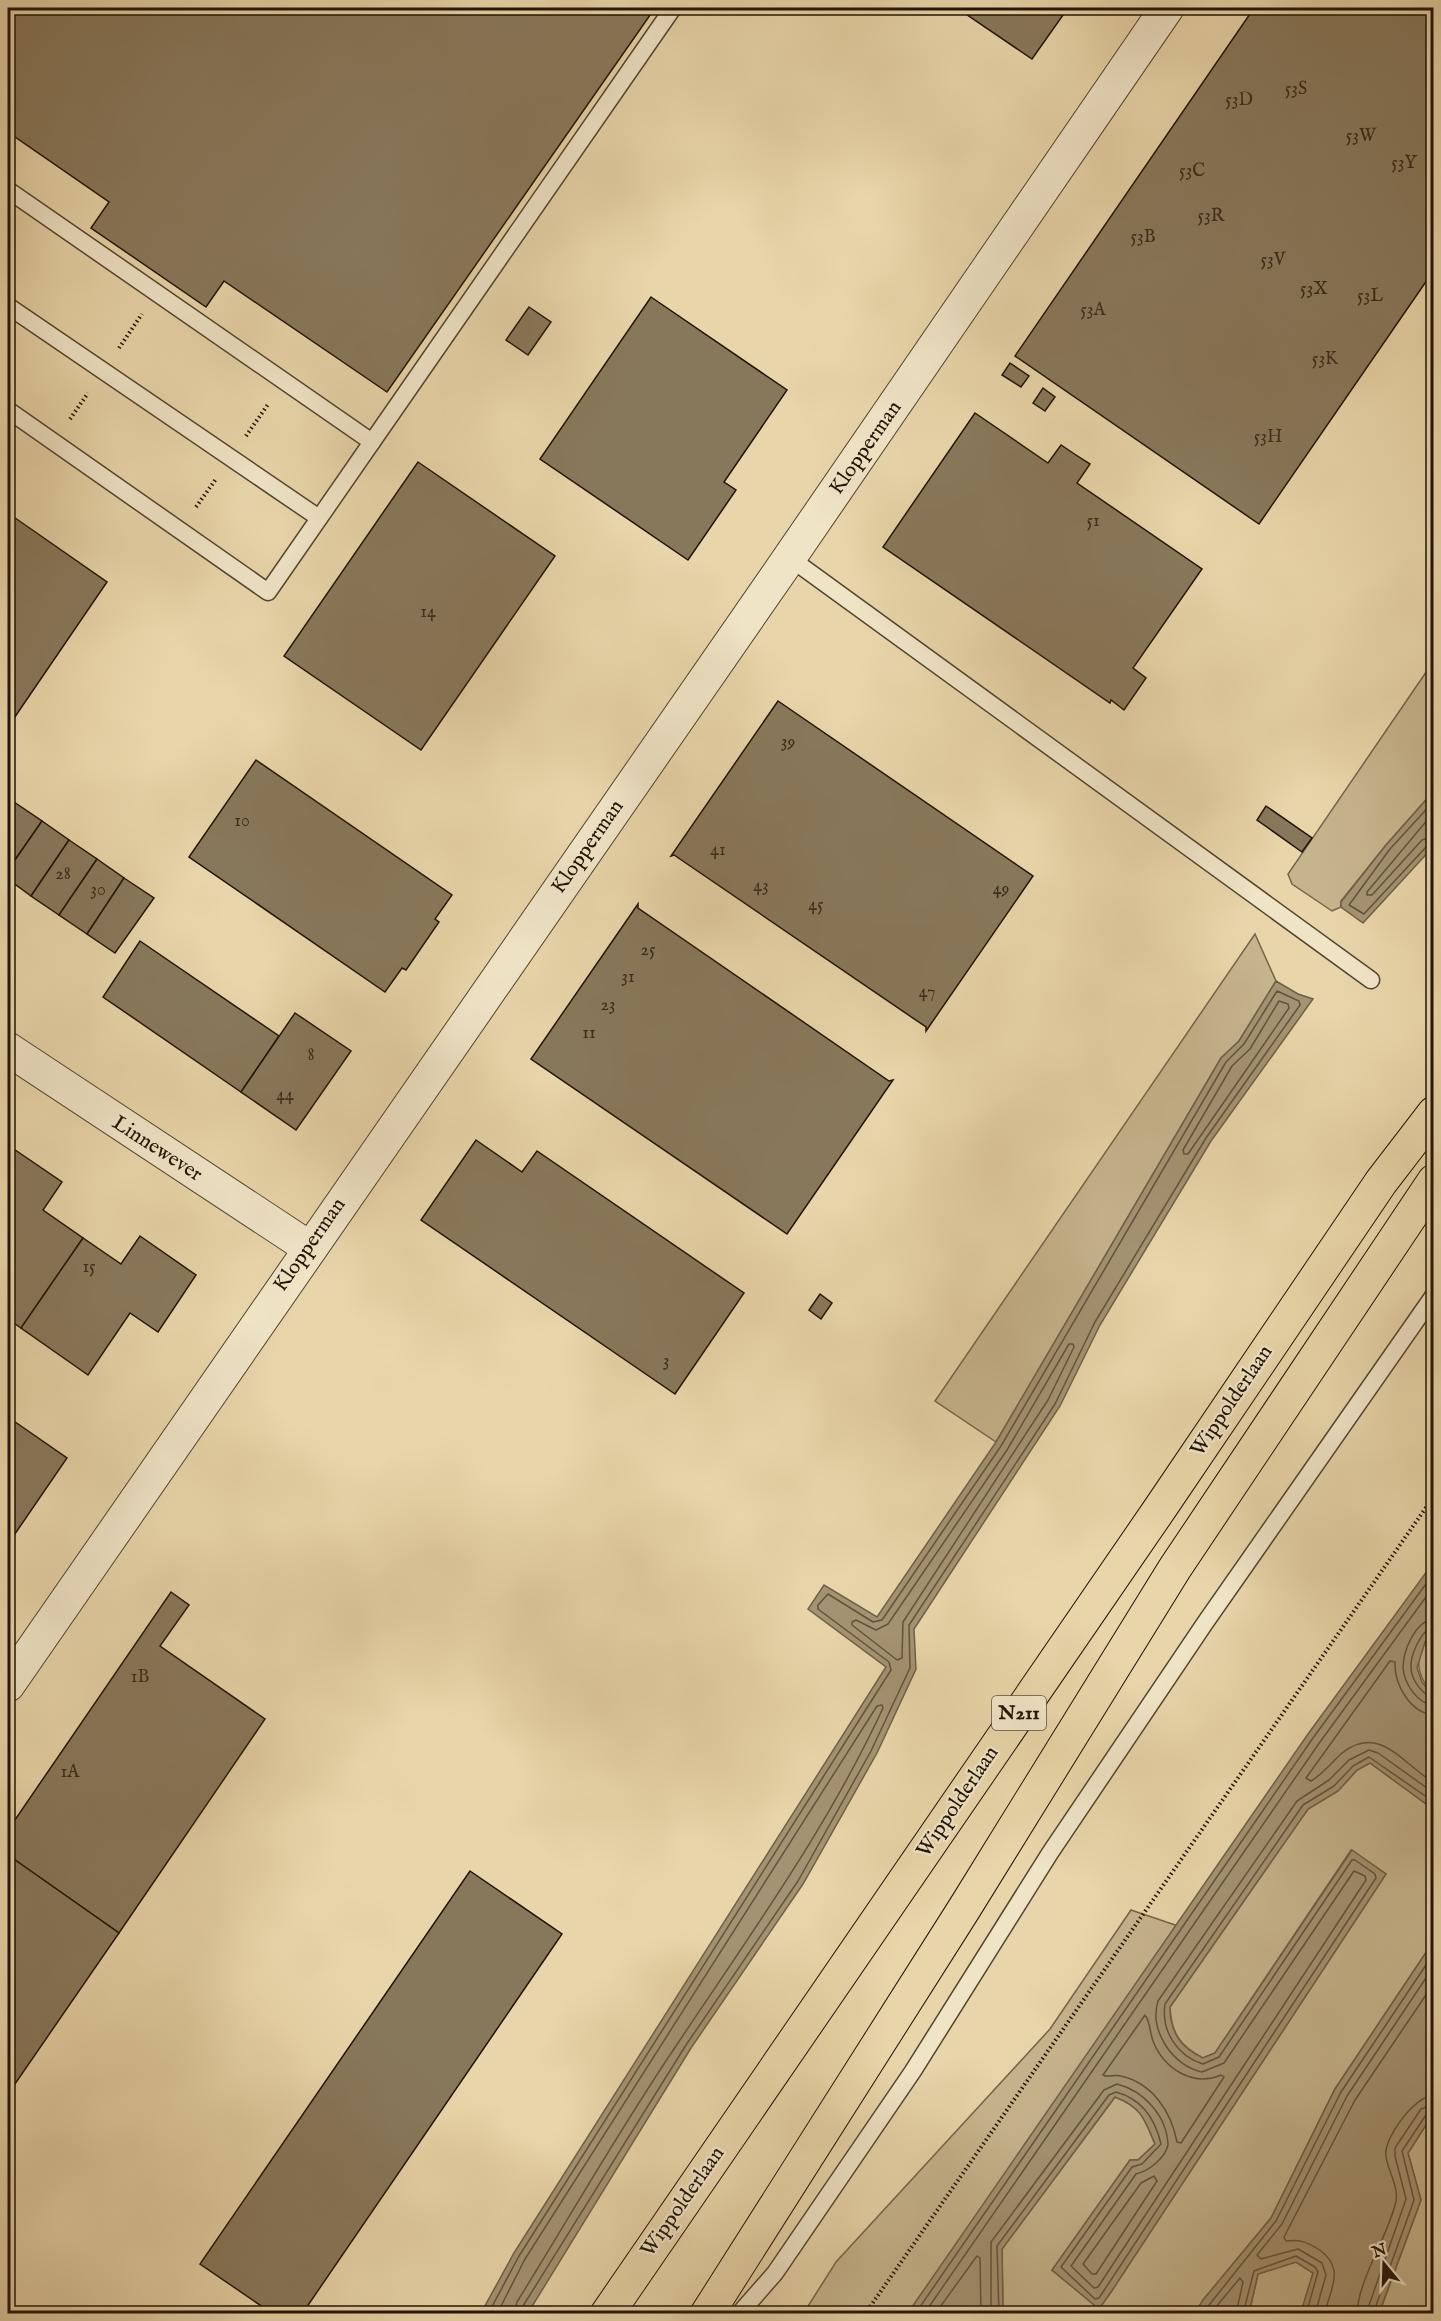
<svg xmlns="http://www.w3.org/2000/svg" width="1441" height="2321" font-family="'IM FELL English',serif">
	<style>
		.green { fill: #c6b48d; stroke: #74644a; stroke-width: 1.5 }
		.water { fill: #a49372; stroke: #706047; stroke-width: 1.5 }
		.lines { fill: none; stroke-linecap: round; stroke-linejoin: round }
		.shore { stroke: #62533c; stroke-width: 1.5 }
		.building { fill: #88785b; stroke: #211306; stroke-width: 1.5 }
		.service-casing { stroke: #53442f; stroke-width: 19 }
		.minor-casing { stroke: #53442f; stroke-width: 35 }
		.primary-casing { stroke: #211306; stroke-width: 35 }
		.path { stroke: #211306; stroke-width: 4; stroke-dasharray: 1.5 3; stroke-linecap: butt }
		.service { stroke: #f0e4c7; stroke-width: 16 }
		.minor { stroke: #f0e4c7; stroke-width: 33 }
		.primary { stroke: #e8d5a9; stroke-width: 33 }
		.labels { text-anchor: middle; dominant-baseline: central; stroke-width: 4.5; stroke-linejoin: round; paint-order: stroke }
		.number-label { font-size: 18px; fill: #3b2c1b }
		.shield { fill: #f0e4c7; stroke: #5f5240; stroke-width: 1.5 }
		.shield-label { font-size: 20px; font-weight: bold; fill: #211306 }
		.street-label { font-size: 21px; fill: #211306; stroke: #f0e4c7 }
	</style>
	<rect width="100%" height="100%" fill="#e8d5a9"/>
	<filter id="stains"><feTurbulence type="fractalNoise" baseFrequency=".00333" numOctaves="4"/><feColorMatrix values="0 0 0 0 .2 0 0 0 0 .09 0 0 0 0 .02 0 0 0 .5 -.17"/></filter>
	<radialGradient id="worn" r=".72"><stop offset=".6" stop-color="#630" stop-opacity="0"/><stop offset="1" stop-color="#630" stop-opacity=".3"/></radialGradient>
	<!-- green -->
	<g class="green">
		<polygon points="1433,662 1433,792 1386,845 1341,901 1341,907 1332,911 1292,884 1288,874"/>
		<polygon points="1255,934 1276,981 1239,1041 1221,1058 996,1442 935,1401"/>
		<path d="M1433,1630V1695C1413,1670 1415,1656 1433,1630Z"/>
		<path d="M1370,1763L1433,1809V1942L1335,2089L1271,2218L1203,2300L1195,2313H1008L1003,2309L1002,2249L1115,2097C1142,2107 1144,2119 1155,2144L1138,2160H1130L1052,2270L1099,2309L1111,2292L1386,1874L1351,1850L1215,2053L1203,2058C1180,2047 1171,2032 1170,2007L1308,1809L1338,1791L1357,1770Z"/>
		<polygon points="1131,1910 1178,1926 908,2313 803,2314 836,2262 1050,2029"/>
		<polygon points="1433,2114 1433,2313 1379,2314 1421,2200 1408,2153"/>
		<polygon points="1296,2262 1313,2273 1302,2309 1296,2313 1249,2314 1258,2274"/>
	</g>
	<!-- water -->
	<g class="water">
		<polygon points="1433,792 1433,847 1363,923 1341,907 1341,902 1386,845"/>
		<polygon points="1276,981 1298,994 1313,999 1211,1141 1100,1325 1060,1406 914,1629 916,1669 877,1753 803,1884 691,2048 528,2313 481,2313 514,2253 886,1667 808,1609 824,1585 877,1617 996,1442 1221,1058 1239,1041"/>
		<path d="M1433,1563V1630L1425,1642L1417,1668L1422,1682L1433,1695V1809L1370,1763L1357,1770L1338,1791L1308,1809L1170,2007C1170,2032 1180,2047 1203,2058L1215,2053L1352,1850L1386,1874L1111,2292L1099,2309L1052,2270L1130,2160H1138L1155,2144C1145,2119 1141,2107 1115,2097L1002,2249L1003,2309L1008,2313H908L1308,1734Z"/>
		<polygon points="1433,1942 1433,2114 1408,2153 1421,2200 1379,2313 1296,2313 1302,2309 1313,2273 1296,2262 1258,2274 1249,2313 1195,2313 1203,2300 1271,2218 1335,2089"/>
	</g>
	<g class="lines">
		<!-- shore -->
		<g class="shore">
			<polyline points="1434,801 1390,849 1349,905 1364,914 1427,846 1434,844"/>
			<polyline points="1434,812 1367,892 1367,895 1372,895 1422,840 1434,836"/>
			<polygon points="1279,1001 1288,1004 1289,1008 1188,1154 1184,1154 1183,1150 1232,1066 1250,1049"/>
			<polygon points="1069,1344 1073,1344 1074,1347 1048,1400 903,1622 902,1658 897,1660 852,1625 852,1622 856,1620 876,1630 888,1624 1007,1450"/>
			<path d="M1434,1619C1415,1621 1403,1651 1403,1668C1404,1683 1418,1705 1434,1705"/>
			<path d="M1434,1627C1421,1629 1410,1656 1411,1668C1411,1679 1423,1696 1434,1698"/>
			<path d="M1434,1715C1410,1713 1394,1684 1395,1662L1390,1661L1306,1778L1311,1781C1324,1773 1331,1763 1342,1753C1379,1723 1403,1764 1434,1783"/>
			<path d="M1145,2015C1150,2021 1150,2033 1153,2041C1164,2069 1193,2087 1221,2075L1224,2077L1181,2143L1177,2142C1171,2111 1152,2083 1121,2076C1114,2074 1108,2078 1103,2075Z"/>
			<polygon points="1154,2176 1157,2181 1096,2274 1092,2274 1083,2264 1141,2183"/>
			<polyline points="488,2314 519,2256 891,1670 889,1662 818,1609 818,1605 828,1594 873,1622 882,1620 1001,1446 1226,1062 1244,1044 1277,991 1299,1001 1300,1005 1206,1138 1095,1322 1055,1404 909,1625 910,1668 871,1751 798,1881 686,2045 523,2306 522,2314"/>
			<path d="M497,2314L525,2259L877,1706L882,1705L883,1708C828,1827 752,1932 680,2040C622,2125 571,2215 517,2302L514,2314"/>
			<polyline points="915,2314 1313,1738 1434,1573"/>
			<polyline points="924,2314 1320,1742 1434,1586"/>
			<polyline points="935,2314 977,2256 980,2258 981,2314"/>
			<path d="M991,2314V2242L1104,2090L1117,2084C1144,2091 1167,2116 1168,2145C1165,2158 1149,2171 1136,2174L1071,2266L1094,2288L1098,2287L1366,1880L1365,1876L1354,1871L1224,2063L1202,2072C1173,2066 1149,2031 1158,2001L1297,1801L1329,1780L1349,1760L1369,1750L1378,1753L1434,1793"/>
			<path d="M999,2314L997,2246L1109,2095L1116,2092C1142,2099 1155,2118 1161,2144L1142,2164L1132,2167L1061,2267L1095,2299L1099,2298L1376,1878L1375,1874L1355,1860H1352L1219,2057L1203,2064C1177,2056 1161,2031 1165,2004L1303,1805L1334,1786L1353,1766L1369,1757L1434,1802"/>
			<polyline points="1202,2314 1276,2221 1341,2092 1434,1953"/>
			<polyline points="1210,2314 1240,2278 1243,2282 1236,2314"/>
			<polyline points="1243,2314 1254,2271 1296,2256 1315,2267 1318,2272 1306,2314"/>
			<polyline points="1315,2314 1326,2275 1322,2263 1298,2249 1261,2259 1257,2255 1282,2224 1347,2096 1434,1966"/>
			<path d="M1324,2314C1332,2287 1345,2267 1318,2249C1307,2242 1299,2239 1286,2241L1284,2237L1355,2100L1434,1983"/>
			<path d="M1357,2314C1358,2279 1389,2235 1396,2201C1399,2187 1387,2169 1386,2156C1383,2138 1415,2096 1434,2095"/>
			<polyline points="1366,2314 1406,2199 1395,2156 1395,2148 1421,2109 1434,2104"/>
			<polyline points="1373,2314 1414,2200 1402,2151 1426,2115 1434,2112"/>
		</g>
	</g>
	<!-- building -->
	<g class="building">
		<polygon points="8,8 655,8 387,392 224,281 206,307 91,228 109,202 8,132"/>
		<polygon points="957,8 1068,8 1032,59"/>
		<polygon points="1254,8 1434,8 1434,270 1259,524 1015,356"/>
		<polygon points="651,297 787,390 724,482 736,490 688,560 540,459"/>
		<polygon points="529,307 551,322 528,355 506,340"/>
		<polygon points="1010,363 1029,376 1021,387 1002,375"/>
		<polygon points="1043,388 1055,397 1045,411 1033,403"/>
		<polygon points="975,413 1048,463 1061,445 1076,455 1090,464 1077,483 1202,569 1133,668 1146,678 1124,710 1111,700 1110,703 883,547"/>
		<polygon points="418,462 555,556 421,750 284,656"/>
		<polygon points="8,513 107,582 8,727"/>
		<polygon points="778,701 1033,876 926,1031 926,1027 674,855 671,856"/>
		<polygon points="256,760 452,895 435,919 439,922 406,970 402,968 385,992 189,857"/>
		<polygon points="14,802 42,821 8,870 8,811"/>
		<polygon points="1266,806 1312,838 1302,852 1257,820"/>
		<polygon points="42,821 69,840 31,896 8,879 8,870"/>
		<polygon points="69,840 97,859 59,915 31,896"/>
		<polygon points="97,859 124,878 87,934 59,915"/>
		<polygon points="124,878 154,898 115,953 87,934"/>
		<polygon points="638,904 638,908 889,1081 893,1080 787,1234 531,1059"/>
		<polygon points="140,941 279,1036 241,1092 103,997"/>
		<polygon points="295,1013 351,1051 296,1130 241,1092"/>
		<polygon points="476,1140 522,1172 537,1151 744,1293 675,1394 421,1220"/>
		<polygon points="8,1145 62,1182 43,1210 83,1238 21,1328 8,1319"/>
		<polygon points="140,1236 196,1275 158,1332 130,1313 88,1375 21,1328 83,1238 121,1264"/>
		<polygon points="820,1294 832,1303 821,1319 809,1310"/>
		<polygon points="8,1417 67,1458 8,1544"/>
		<polygon points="171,1592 189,1605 160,1646 265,1719 119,1933 8,1855 8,1830"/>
		<polygon points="8,1855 119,1933 8,2094"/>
		<polygon points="470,1871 562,1934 302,2314 273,2314 200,2264"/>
	</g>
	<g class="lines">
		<defs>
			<g id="service">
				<polyline points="8,190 372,442 268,592 8,410"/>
				<polyline points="8,306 319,518"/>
				<polyline points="372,442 673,8"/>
				<polyline points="790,558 1371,980"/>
				<polyline points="739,2314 775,2273 913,2071 1050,1853 1205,1623 1434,1295"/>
			</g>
			<g id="minor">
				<polyline points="8,1049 308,1247"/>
				<path d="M8,1685C393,1125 785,570 1167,8"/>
			</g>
			<g id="primary">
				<polyline points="607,2314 1161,1507 1381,1182 1434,1113"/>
				<polyline points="707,2314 964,1909 1175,1568 1434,1181"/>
			</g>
		</defs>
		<!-- service casing -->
		<use href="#service" class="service-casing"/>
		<!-- minor casing -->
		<use href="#minor" class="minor-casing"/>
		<!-- primary casing -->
		<use href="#primary" class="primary-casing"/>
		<!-- path -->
		<g class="path">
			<polyline points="119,348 142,314"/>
			<polyline points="70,419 88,393"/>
			<polyline points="246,436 269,403"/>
			<polyline points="196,507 216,479"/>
			<polyline points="865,2314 1434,1496"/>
		</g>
		<!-- service -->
		<use href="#service" class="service"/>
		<!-- minor -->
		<use href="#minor" class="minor"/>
		<!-- primary -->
		<use href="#primary" class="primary"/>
	</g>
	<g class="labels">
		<!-- number labels -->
		<g class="number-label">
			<text x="1296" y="89">53S</text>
			<text x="1239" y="100">53D</text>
			<text x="1361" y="136">53W</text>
			<text x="1404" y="163">53Y</text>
			<text x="1192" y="171">53C</text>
			<text x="1211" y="216">53R</text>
			<text x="1143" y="237">53B</text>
			<text x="1273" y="260">53V</text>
			<text x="1314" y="289">53X</text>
			<text x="1370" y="296">53L</text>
			<text x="1093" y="310">53A</text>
			<text x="1325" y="359">53K</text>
			<text x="1268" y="437">53H</text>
			<text x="1093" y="521">51</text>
			<text x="428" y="612">14</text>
			<text x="788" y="742">39</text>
			<text x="242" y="821">10</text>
			<text x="718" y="850">41</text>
			<text x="63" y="874">28</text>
			<text x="761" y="886">43</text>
			<text x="1001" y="889">49</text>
			<text x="98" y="890">30</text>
			<text x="816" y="905">45</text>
			<text x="648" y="950">25</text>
			<text x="628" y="977">31</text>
			<text x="927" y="992">47</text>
			<text x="608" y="1005">23</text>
			<text x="589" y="1033">11</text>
			<text x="311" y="1055">8</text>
			<text x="285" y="1095">44</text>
			<text x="89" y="1267">15</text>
			<text x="666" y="1361">3</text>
			<text x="140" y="1677">1B</text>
			<text x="70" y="1772">1A</text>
		</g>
		<!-- shield labels -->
		<rect class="shield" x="992" y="1696" width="54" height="34" rx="4.5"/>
		<g class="shield-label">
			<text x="1019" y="1713">N211</text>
		</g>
		<!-- street labels -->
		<g class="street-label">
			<text transform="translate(866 448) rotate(-55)">Klopperman</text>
			<text transform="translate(588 847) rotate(-55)">Klopperman</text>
			<text transform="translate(157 1149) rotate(33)">Linnewever</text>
			<text transform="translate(310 1245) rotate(-55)">Klopperman</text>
			<text transform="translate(1232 1401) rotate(-56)">Wippolderlaan</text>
			<text transform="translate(958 1802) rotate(-56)">Wippolderlaan</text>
			<text transform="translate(683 2202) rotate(-55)">Wippolderlaan</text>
		</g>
	</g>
	<!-- margin -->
	<rect width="1441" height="2321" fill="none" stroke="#e8d5a9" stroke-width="30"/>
	<rect x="9" y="9" width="1423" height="2303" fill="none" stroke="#211306" stroke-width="3"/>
	<rect x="15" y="15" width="1411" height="2291" fill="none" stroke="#211306" stroke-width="1.5"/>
	<!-- north arrow -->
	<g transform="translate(1384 2264) rotate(341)" stroke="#f0e4c7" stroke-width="4.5" paint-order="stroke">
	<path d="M0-4.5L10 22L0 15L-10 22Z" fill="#211306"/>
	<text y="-9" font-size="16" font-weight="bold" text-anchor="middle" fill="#211306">N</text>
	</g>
	<rect width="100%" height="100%" filter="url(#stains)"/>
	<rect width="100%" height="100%" fill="url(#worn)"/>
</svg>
